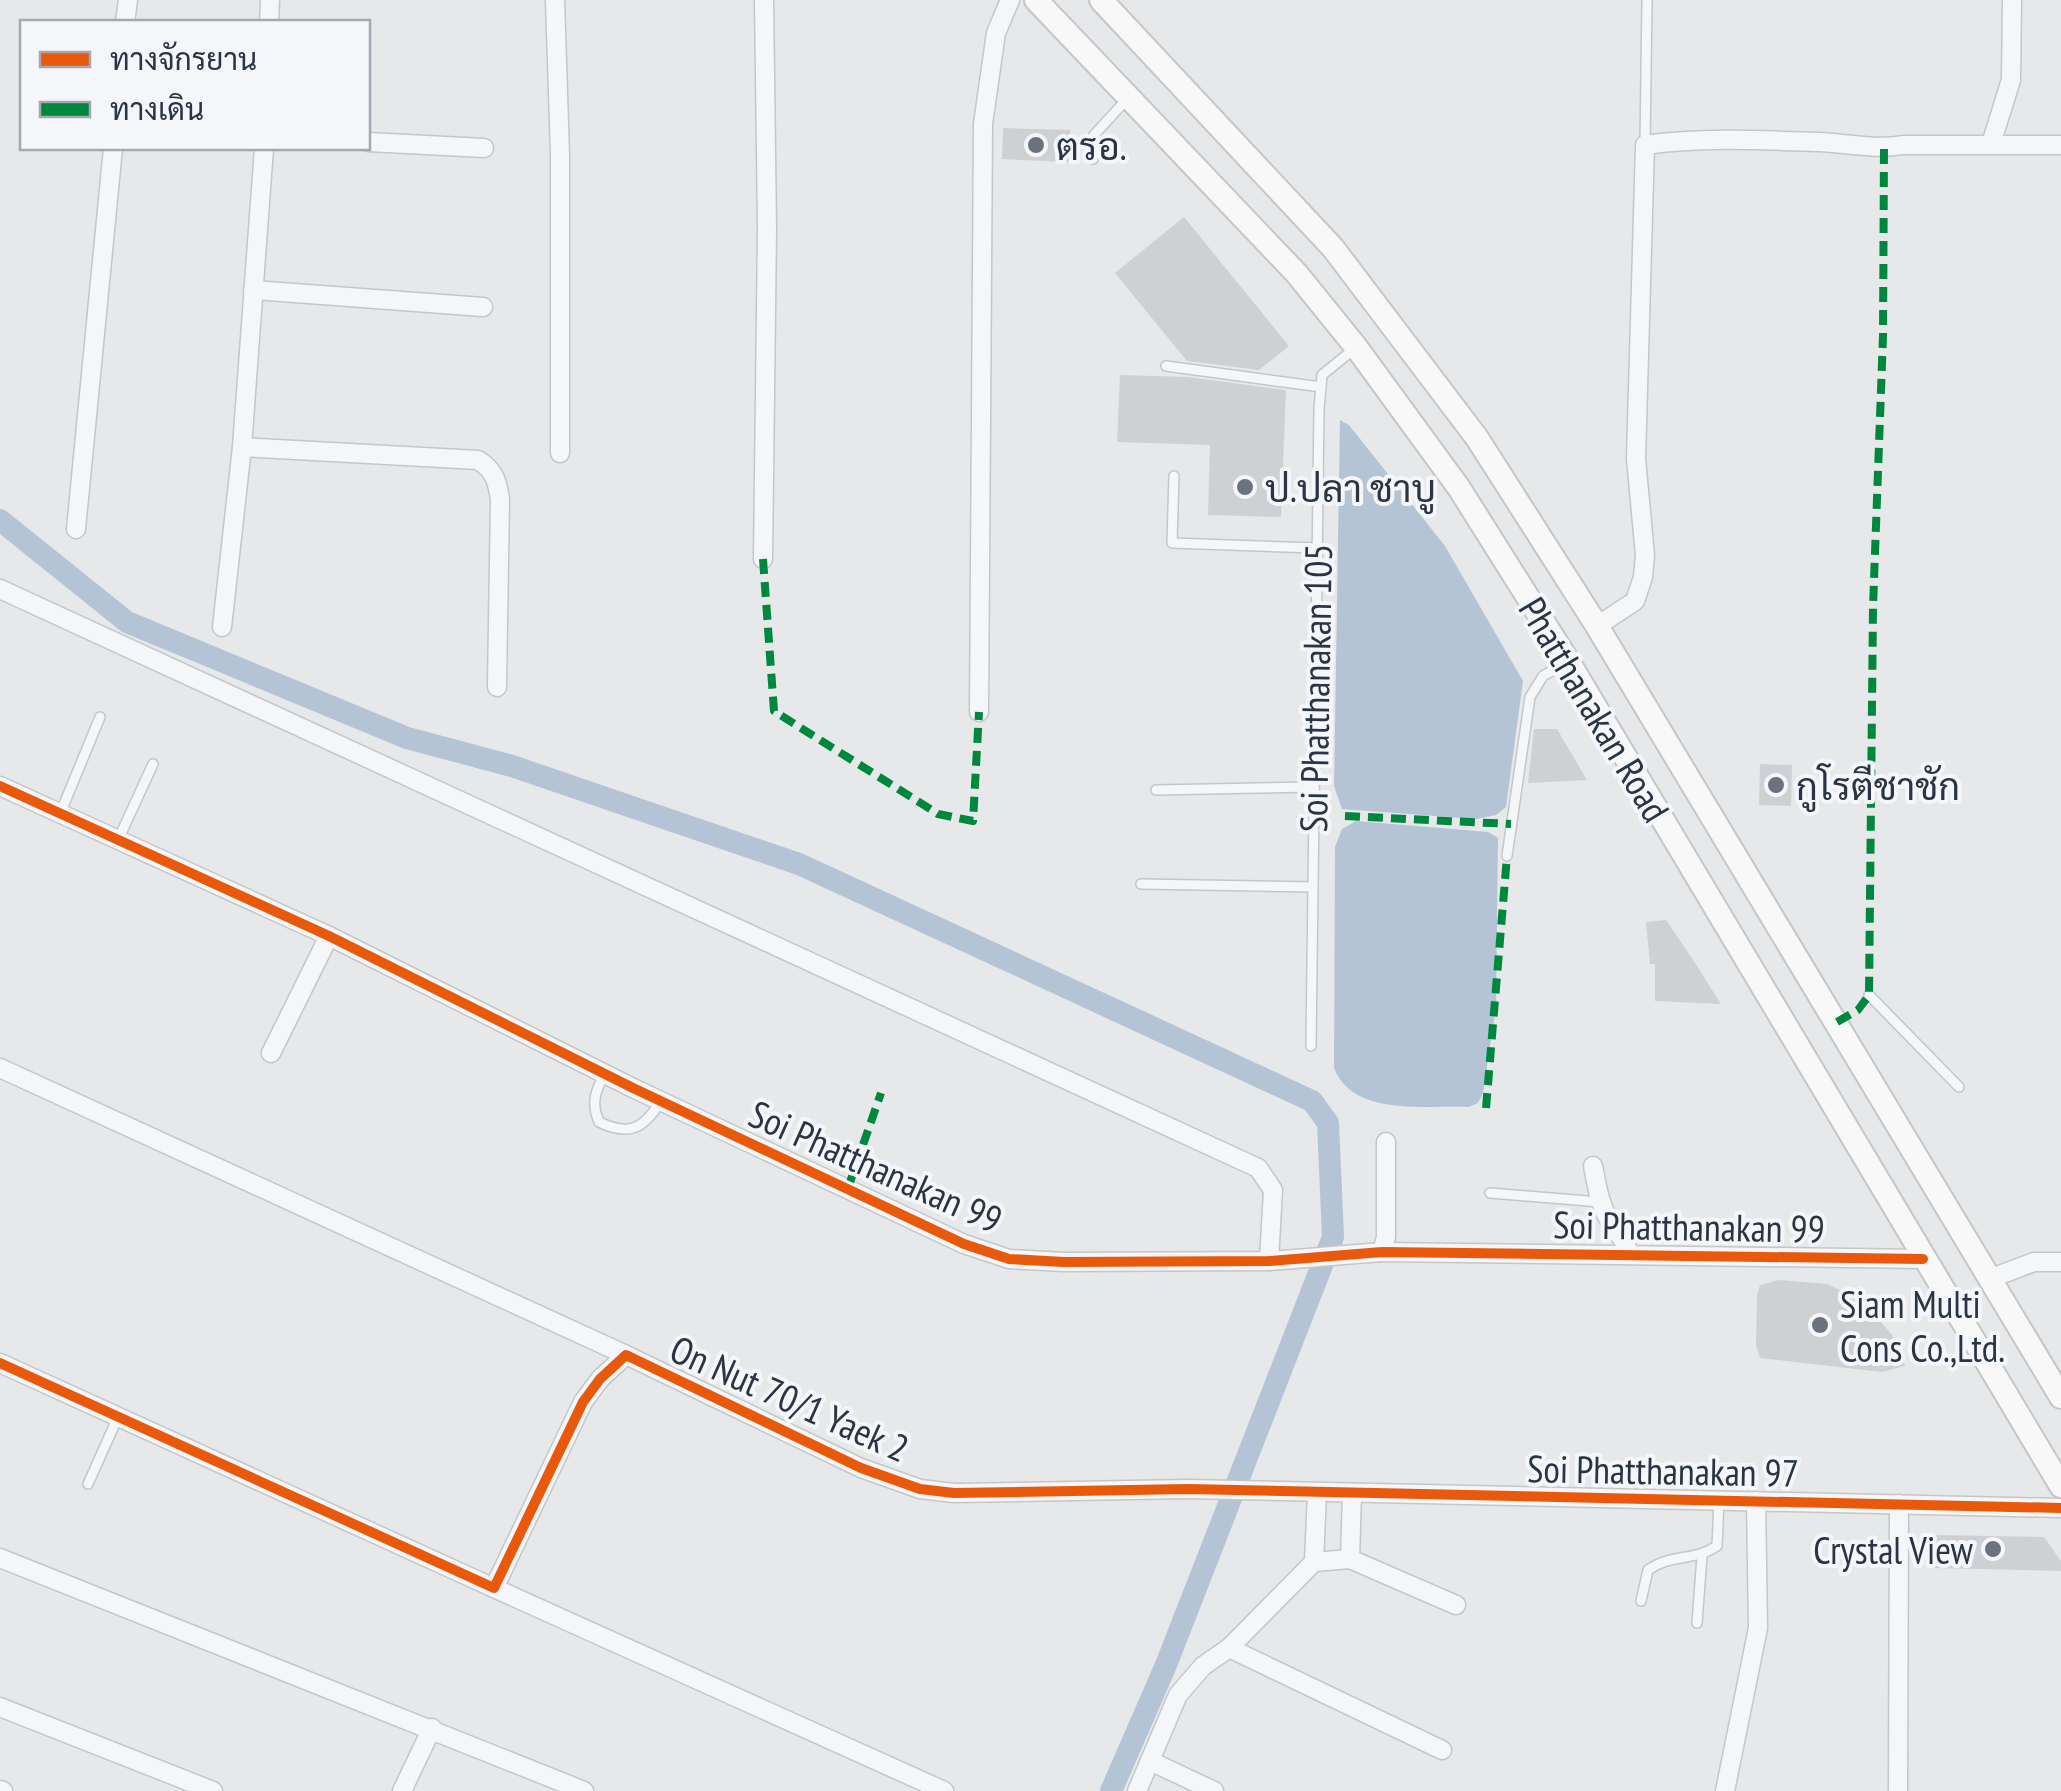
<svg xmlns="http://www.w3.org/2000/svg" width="2061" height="1791" font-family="'PT Sans Narrow',Sarabun,sans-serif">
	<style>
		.water { fill: #b4c4d5 }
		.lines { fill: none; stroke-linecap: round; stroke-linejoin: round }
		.canal { stroke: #b4c4d5; stroke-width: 22 }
		.building { fill: #ced0d3 }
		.service-casing { stroke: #c4c6c8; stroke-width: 12 }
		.minor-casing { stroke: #c4c6c8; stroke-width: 21 }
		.secondary-casing { stroke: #c4c6c8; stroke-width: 26 }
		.service { stroke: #f5f6f7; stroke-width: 9 }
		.minor { stroke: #f5f6f7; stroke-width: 18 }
		.secondary { stroke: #f8f8f8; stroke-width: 22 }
		.quiet { stroke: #00873e; stroke-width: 8; stroke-dasharray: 15 8; stroke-linecap: butt }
		.cycleway-casing { stroke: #f4f6f9; stroke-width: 16 }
		.cycleway { stroke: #e8590c; stroke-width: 10 }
		.poi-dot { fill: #6c737f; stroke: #f4f6f9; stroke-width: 4 }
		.labels { text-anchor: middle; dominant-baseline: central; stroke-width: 8; stroke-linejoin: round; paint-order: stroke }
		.poi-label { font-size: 38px; fill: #2b3445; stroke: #f4f6f9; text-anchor: start }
		.street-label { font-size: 38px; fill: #2b3445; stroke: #f4f6f9 }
	</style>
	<rect width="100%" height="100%" fill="#e6e8ea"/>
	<!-- water -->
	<g class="water">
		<polygon points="1340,420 1349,425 1445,546 1523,681 1506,807 1496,815 1476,819 1342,809 1334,786"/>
		<path d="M1356,821L1488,832L1498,838L1496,1006L1483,1093L1478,1103L1469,1107C1425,1105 1353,1117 1334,1068L1335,847L1342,829Z"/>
	</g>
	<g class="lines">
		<!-- canal -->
		<polyline class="canal" points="0,520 127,622 407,738 512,766 799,864 1312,1101 1328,1123 1333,1237 1166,1665 1111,1791"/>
	</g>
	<!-- building -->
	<g class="building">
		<polygon points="1003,128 1070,130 1069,162 1002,159"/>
		<polygon points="1184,217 1289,346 1259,370 1187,361 1115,273"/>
		<polygon points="1120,375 1188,377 1286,390 1281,517 1208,515 1210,445 1117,442"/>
		<polygon points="1534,729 1557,729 1587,780 1528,783"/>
		<polygon points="1760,764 1792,765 1791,806 1759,805"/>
		<polygon points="1666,920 1695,963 1721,1004 1655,1001 1655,964 1650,964 1646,922"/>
		<polygon points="1779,1280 1827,1284 1851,1295 1875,1315 1892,1335 1905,1366 1882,1372 1760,1358 1756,1345 1757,1296 1760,1285"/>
		<polygon points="1934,1535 2044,1537 2061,1561 2061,1571 1933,1568"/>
	</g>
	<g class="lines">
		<defs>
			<g id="service">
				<polyline points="1645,145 1647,0"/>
				<polyline points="1093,159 1094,135 1128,98"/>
				<polyline points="1166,366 1321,387"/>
				<polyline points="1174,476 1172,543 1317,548"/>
				<polyline points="1156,790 1314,787"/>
				<polyline points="60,814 100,717"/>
				<polyline points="118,840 153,764"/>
				<polyline points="1507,856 1530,697 1543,676 1566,663"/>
				<polyline points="1141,884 1313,887"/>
				<polyline points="1869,995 1959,1087"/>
				<polyline points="1311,1046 1319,409 1322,375 1354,349"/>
				<path d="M604,1075C595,1092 591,1103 599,1122C630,1137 644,1128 661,1101"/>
				<polyline points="1490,1193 1600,1202"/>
				<polyline points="88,1484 118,1417"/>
				<path d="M1641,1601L1648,1570C1672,1553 1693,1562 1717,1546L1719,1501"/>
				<polyline points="1697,1623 1702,1556"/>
			</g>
			<g id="minor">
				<polyline points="555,0 560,155 560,453"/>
				<polyline points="125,22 128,0"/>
				<polyline points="269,22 270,0"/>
				<polyline points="368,142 484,148"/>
				<polyline points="1991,144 2011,80 2012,0"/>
				<polyline points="253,290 483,307"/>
				<path d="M242,447L478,460C494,470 497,480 500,499L497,687"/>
				<polyline points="76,529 113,148"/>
				<polyline points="763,559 767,228 764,0"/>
				<polyline points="0,589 1258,1168 1273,1190 1269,1261"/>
				<path d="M1597,626L1635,601L1643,577L1645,555L1636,459L1645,145C1701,137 1761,140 1818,142C1847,143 1874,150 1903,145H2061"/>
				<polyline points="222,627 242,447 264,148"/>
				<polyline points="979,712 983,124 996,33 1010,0"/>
				<polyline points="0,786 329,936 633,1088 964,1244 1009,1259 1064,1262 1269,1261 1382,1252 1923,1259"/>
				<polyline points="271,1053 329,936"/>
				<polyline points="0,1068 626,1355"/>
				<path d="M1593,1166C1597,1185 1599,1203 1609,1220C1617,1234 1626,1239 1629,1255"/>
				<polyline points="1382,1252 1386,1237 1386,1142"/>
				<polyline points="1989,1279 2034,1262 2061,1262"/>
				<polyline points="0,1363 494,1588 583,1402 600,1379 626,1355 861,1468 920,1489 954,1493 1188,1489 2061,1508"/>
				<polyline points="0,1558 584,1791"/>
				<polyline points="1350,1559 1352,1494"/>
				<polyline points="1314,1562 1317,1493"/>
				<polyline points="494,1588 944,1791"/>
				<polyline points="1229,1648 1442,1750"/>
				<polyline points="0,1707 213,1791"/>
				<polyline points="1150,1761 1214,1791"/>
				<polyline points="0,1790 3,1791"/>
				<polyline points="402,1791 432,1728"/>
				<polyline points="1137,1791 1178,1695 1203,1666 1229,1648 1314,1562 1350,1559 1456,1605"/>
				<polyline points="1725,1791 1758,1628 1756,1501"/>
				<polyline points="1898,1791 1899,1504"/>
			</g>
			<g id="secondary">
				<polyline points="1036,0 1297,274 1356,347 1459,488 1568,661 2061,1486"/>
				<polyline points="1101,0 1333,248 1477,438 1597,626 2061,1397"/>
			</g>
		</defs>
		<!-- service casing -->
		<use href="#service" class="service-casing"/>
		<!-- minor casing -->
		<use href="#minor" class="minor-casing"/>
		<!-- secondary casing -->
		<use href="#secondary" class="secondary-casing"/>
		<!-- service -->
		<use href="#service" class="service"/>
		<!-- minor -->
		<use href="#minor" class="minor"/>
		<!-- secondary -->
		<use href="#secondary" class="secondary"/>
		<!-- quiet -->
		<g class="quiet">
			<polyline points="763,559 774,711 938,814 973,821 979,712"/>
			<polyline points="1345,816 1511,824"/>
			<polyline points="1837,1022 1858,1010 1869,995 1873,607 1883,336 1884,149"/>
			<polyline points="1486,1108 1507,856"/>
			<polyline points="848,1188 881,1093"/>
		</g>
		<defs>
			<g id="cycleway">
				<polyline points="0,786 329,936 633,1088 964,1244 1009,1259 1064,1262 1269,1261 1382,1252 1923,1259"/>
				<polyline points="0,1363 494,1588 583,1402 600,1379 626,1355 861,1468 920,1489 954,1493 1188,1489 2061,1508"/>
			</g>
		</defs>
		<!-- cycleway casing -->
		<use href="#cycleway" class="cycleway-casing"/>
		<!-- cycleway -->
		<use href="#cycleway" class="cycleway"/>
	</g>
	<!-- markers -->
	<g class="poi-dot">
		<circle cx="1036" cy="145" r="10"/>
		<circle cx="1245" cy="487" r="10"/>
		<circle cx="1776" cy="785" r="10"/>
		<circle cx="1820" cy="1325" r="10"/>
		<circle cx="1993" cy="1549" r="10"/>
	</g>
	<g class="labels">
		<!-- poi labels -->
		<g class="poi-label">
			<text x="1056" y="145">ตรอ.</text>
			<text x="1265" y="487">ป.ปลา ชาบู</text>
			<text x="1796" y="785">กูโรตีชาชัก</text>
			<text x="1840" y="1303">Siam Multi<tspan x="1840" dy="44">Cons Co.,Ltd.</tspan></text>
			<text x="1973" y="1549" text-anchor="end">Crystal View</text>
		</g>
		<!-- street labels -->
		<g class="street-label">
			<text transform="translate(1315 688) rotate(-89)">Soi Phatthanakan 105</text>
			<text transform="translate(1595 709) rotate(59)">Phatthanakan Road</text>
			<text transform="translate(876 1166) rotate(24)">Soi Phatthanakan 99</text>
			<text transform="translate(1689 1226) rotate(1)">Soi Phatthanakan 99</text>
			<text transform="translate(790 1398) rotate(24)">On Nut 70/1 Yaek 2</text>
			<text transform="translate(1663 1470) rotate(1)">Soi Phatthanakan 97</text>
		</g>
	</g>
	<!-- legend -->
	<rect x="20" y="20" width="350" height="130" fill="#f4f6f9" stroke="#a4a8b1" stroke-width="2.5"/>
	<rect x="40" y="52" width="50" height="15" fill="#e8590c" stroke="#a4a8b1" stroke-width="2.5"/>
	<text x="110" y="70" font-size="30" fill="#2b3445">ทางจักรยาน</text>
	<rect x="40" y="102" width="50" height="15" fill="#00873e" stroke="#a4a8b1" stroke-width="2.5"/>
	<text x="110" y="120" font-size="30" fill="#2b3445">ทางเดิน</text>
</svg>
